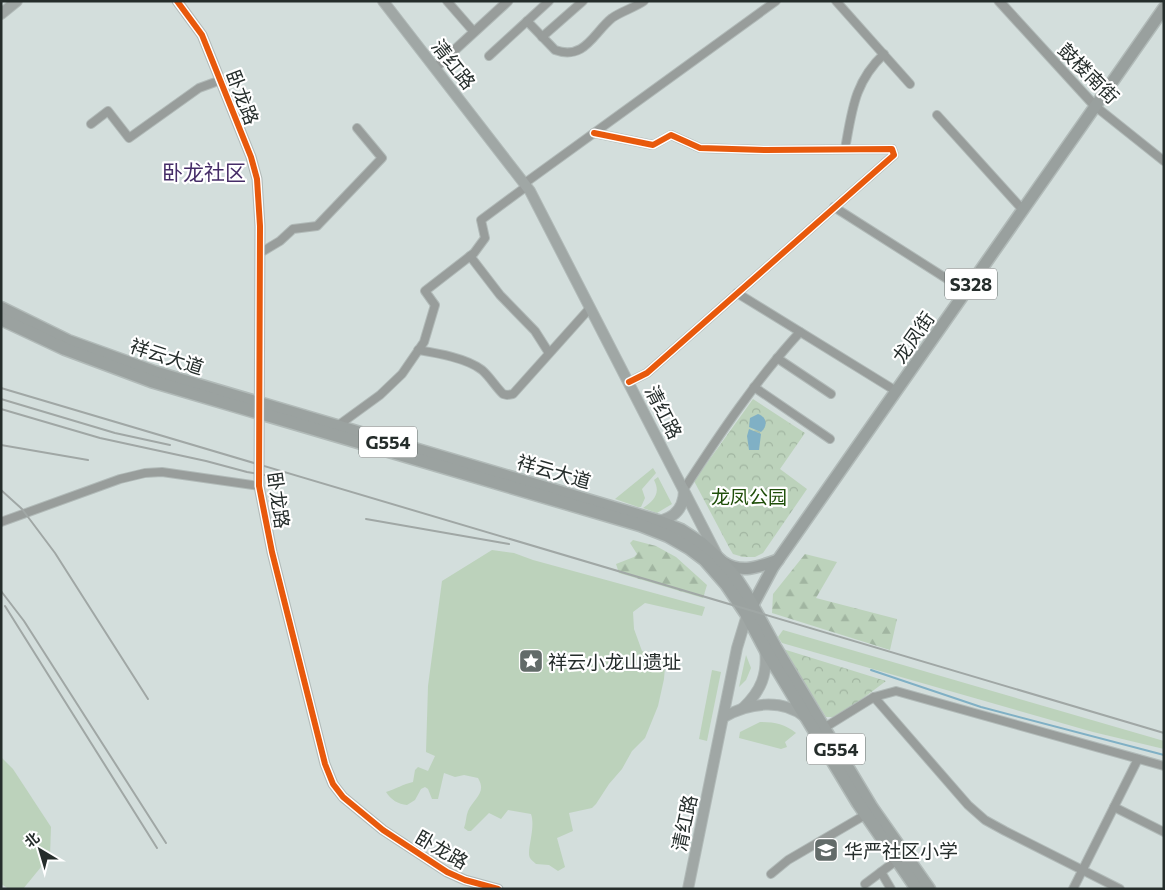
<svg xmlns="http://www.w3.org/2000/svg" width="1165" height="890" font-family="Commissioner,'Noto Sans SC',sans-serif">
	<style>
		.grass { fill: #bcd2bb }
		.forest { fill: url(#forest-firs) }
		.park { fill: url(#park-crowns) }
		.water { fill: #80b0c5 }
		.lines { fill: none; stroke-linecap: round; stroke-linejoin: round }
		.stream { stroke: #80b0c5; stroke-width: 2 }
		.minor-casing { stroke: #b1bab8; stroke-width: 10 }
		.tertiary-casing { stroke: #b1bab8; stroke-width: 11 }
		.secondary-casing { stroke: #b1bab8; stroke-width: 12 }
		.primary-casing { stroke: #b1bab8; stroke-width: 14 }
		.trunk-casing { stroke: #b1bab8; stroke-width: 15 }
		.minor { stroke: #989d9b; stroke-width: 8 }
		.tertiary { stroke: #989d9b; stroke-width: 9 }
		.secondary { stroke: #a0a7a5; stroke-width: 10 }
		.primary { stroke: #99a09e; stroke-width: 11 }
		.trunk { stroke: #9ba2a0; stroke-width: 12 }
		.rail { stroke: #a0a7a5; stroke-width: 2 }
		.cycleway-casing { stroke: #fff; stroke-width: 9 }
		.cycleway { stroke: #e8590c; stroke-width: 6 }
		.labels { text-anchor: middle; dominant-baseline: central; stroke-width: 4.5; stroke-linejoin: round; paint-order: stroke }
		.shield { fill: #fff; stroke: #666c6b; stroke-width: 1 }
		.shield-label { font-size: 18px; font-weight: bold; fill: #252d2b }
		.street-label { font-size: 19px; fill: #252d2b; stroke: #fff }
		.park-label { font-size: 19px; fill: #204f0a; stroke: #fff }
		.poi-label { font-size: 19px; fill: #252d2b; stroke: #fff; text-anchor: start }
		.quarter-label { font-size: 21px; fill: #462d68; stroke: #fff }
	</style>
	<defs>
		<pattern id="forest-firs" width="22" height="20" patternUnits="userSpaceOnUse" patternTransform="scale(1.25)"><rect width="22" height="20" fill="#bcd2bb"/><path d="M5 1l3.5 6h-7zM16 11l3.5 6h-7z" fill="#a1b5a1"/></pattern>
		<pattern id="park-crowns" width="20" height="18" patternUnits="userSpaceOnUse" patternTransform="scale(1.25)"><rect width="20" height="18" fill="#bcd2bb"/><path d="M2 6a3 3 0 1 1 6 0M12 15a3 3 0 1 1 6 0" fill="none" stroke="#a1b5a1"/></pattern>
	</defs>
	<rect width="100%" height="100%" fill="#d3dedc"/>
	<!-- grass -->
	<g class="grass">
		<polygon points="653,468 656,473 642,489 645,498 641,507 638,507 615,499"/>
		<path d="M658,477L672,504L657,513L643,508C654,501 661,493 654,480Z"/>
		<path d="M492,550L514,553L533,560L705,607L702,616L645,603L633,612L634,629L642,651L660,658L665,667L664,679L658,706L645,738L632,751L622,769L609,784L596,804L592,808L569,813L573,831L557,838L565,867L558,871L549,865L536,864C534,862 531,860 530,858C526,851 536,828 531,814L508,810L501,819L489,813L471,831H468L464,828C466,823 466,816 468,811C474,798 487,793 478,778L464,775L455,777L444,773L438,799H432L428,789L425,787L421,789L415,800L407,805C398,804 391,800 386,792C396,789 403,784 413,782L415,770L418,767L428,771L435,756L426,752L428,686L442,581Z"/>
		<polygon points="783,630 1164,741 1164,749 1093,732 782,643 778,637"/>
		<polygon points="746,655 751,668 746,680 739,687"/>
		<polygon points="712,670 721,672 707,741 699,739"/>
		<path d="M760,722C774,722 785,724 796,733L785,742L787,747L781,749L739,738L740,732Z"/>
		<polygon points="1,757 13,769 51,827 50,856 23,889 9,889 1,884"/>
	</g>
	<!-- forest -->
	<g class="forest">
		<polygon points="633,540 656,546 676,557 707,585 703,598 619,573 616,564 634,557 637,554 630,543"/>
		<polygon points="805,554 837,562 816,598 897,619 890,650 772,613 773,594"/>
	</g>
	<!-- park -->
	<g class="park">
		<polygon points="753,399 805,433 780,469 807,489 763,553 755,557 743,557 733,554 730,549 694,481"/>
		<polygon points="783,649 886,681 838,717 826,717"/>
	</g>
	<!-- water -->
	<g class="water">
		<path d="M758,414C767,417 768,426 761,432L749,427L750,418Z"/>
		<polygon points="749,429 761,434 759,450 749,450 747,436"/>
	</g>
	<g class="lines">
		<!-- stream -->
		<polyline class="stream" points="871,670 981,707 1164,755"/>
		<defs>
			<g id="minor">
				<polyline points="447,1 474,32"/>
				<polyline points="836,1 910,84"/>
				<path d="M527,21L555,50C585,61 594,32 612,18C622,11 634,8 644,1"/>
				<polyline points="542,37 583,1"/>
				<polyline points="489,56 549,1"/>
				<polyline points="1095,106 1164,161"/>
				<polyline points="937,115 1023,210"/>
				<polyline points="91,124 108,111 129,138 199,88 221,80"/>
				<polyline points="594,133 653,145 671,135 700,148 766,150 892,149 894,155 647,373 629,382"/>
				<path d="M845,149C852,111 854,82 884,54"/>
				<polyline points="525,183 776,1"/>
				<polyline points="834,207 966,291"/>
				<polyline points="260,253 280,241 293,229 317,226 382,158 357,128"/>
				<polyline points="470,256 500,295 535,331 549,353"/>
				<polyline points="737,293 896,391"/>
				<path d="M418,350C436,353 467,358 482,370C490,377 495,386 503,394L507,395L513,394L590,308"/>
				<polyline points="777,358 831,394"/>
				<polyline points="754,387 830,439"/>
				<polyline points="336,427 380,395 402,374 424,342 435,305 425,291 474,253 485,238 481,220 527,186"/>
				<path d="M684,489C719,435 756,380 800,332"/>
				<polyline points="1,522 120,479 145,473 162,472 259,486"/>
				<polyline points="874,697 968,805 985,820 1005,831 1120,889"/>
				<polyline points="824,728 874,697 896,691 1164,766"/>
				<polyline points="1114,807 1164,832"/>
				<polyline points="881,872 891,889"/>
				<polyline points="771,874 788,860 865,815"/>
				<polyline points="865,884 897,860"/>
				<polyline points="1073,889 1138,759"/>
			</g>
			<g id="tertiary">
				<polyline points="177,1 202,35 251,157 257,179 260,226 259,486 272,552 325,764 333,784 343,797 383,830 447,872 465,880 498,889"/>
				<polyline points="999,1 1095,106"/>
				<polyline points="435,68 508,1"/>
			</g>
			<g id="secondary">
				<polyline points="383,1 530,191 718,557"/>
				<polyline points="1,14 17,1"/>
				<path d="M658,521C675,518 684,508 684,490"/>
				<path d="M743,708C761,691 768,674 765,650"/>
				<path d="M724,717C748,703 782,698 805,717"/>
				<polyline points="688,889 737,648 747,615 746,613"/>
			</g>
			<g id="primary">
				<path d="M723,562C741,574 759,567 778,560"/>
				<polyline points="749,612 773,567 1164,8"/>
			</g>
			<g id="trunk">
				<polyline points="1,308 68,341 154,372 658,521 681,530 701,543 720,560 735,577 746,594 775,647 872,808 929,889"/>
				<polyline points="1,319 65,349 151,381 640,525 668,536 689,548 705,560 726,584 747,615 765,649 858,803 917,889"/>
			</g>
		</defs>
		<!-- minor casing -->
		<use href="#minor" class="minor-casing"/>
		<!-- tertiary casing -->
		<use href="#tertiary" class="tertiary-casing"/>
		<!-- secondary casing -->
		<use href="#secondary" class="secondary-casing"/>
		<!-- primary casing -->
		<use href="#primary" class="primary-casing"/>
		<!-- trunk casing -->
		<use href="#trunk" class="trunk-casing"/>
		<!-- minor -->
		<use href="#minor" class="minor"/>
		<!-- tertiary -->
		<use href="#tertiary" class="tertiary"/>
		<!-- secondary -->
		<use href="#secondary" class="secondary"/>
		<!-- primary -->
		<use href="#primary" class="primary"/>
		<!-- trunk -->
		<use href="#trunk" class="trunk"/>
		<!-- rail -->
		<g class="rail">
			<polyline points="1,388 1164,733"/>
			<polyline points="1,399 115,433 170,445"/>
			<polyline points="1,409 100,438 206,461 247,472 282,478"/>
			<polyline points="1,445 88,460"/>
			<polyline points="1,490 22,509 55,553 148,699"/>
			<polyline points="366,519 509,544"/>
			<polyline points="1,591 24,621 166,843"/>
			<polyline points="5,606 157,848"/>
		</g>
		<defs>
			<g id="cycleway">
				<polyline points="177,1 202,35 251,157 257,179 260,226 259,486 272,552 325,764 333,784 343,797 383,830 447,872 465,880 498,889"/>
				<polyline points="594,133 653,145 671,135 700,148 766,150 892,149 894,155 647,373 629,382"/>
			</g>
		</defs>
		<!-- cycleway casing -->
		<use href="#cycleway" class="cycleway-casing"/>
		<!-- cycleway -->
		<use href="#cycleway" class="cycleway"/>
	</g>
	<!-- icons -->
	<defs>
		<symbol id="sight-square" viewBox="-11 -11 22 22"><rect x="-9" y="-9" width="18" height="18" rx="4" fill="#626b69" stroke="#fff"/><path d="M0-6L1.8-2.2L6-1.7L2.9 1.2L3.7 5.4L0 3.3L-3.7 5.4L-2.9 1.2L-6-1.7L-1.8-2.2Z" fill="#fff"/></symbol>
		<symbol id="school-square" viewBox="-11 -11 22 22"><rect x="-9" y="-9" width="18" height="18" rx="4" fill="#626b69" stroke="#fff"/><path d="M0-5L7-2L0 1L-7-2ZM-4 1L0 2.5L4 1V4Q0 6-4 4Z" fill="#fff"/></symbol>
	</defs>
	<g fill-rule="evenodd">
		<use href="#sight-square" x="517" y="647" width="28" height="28"/>
		<use href="#school-square" x="812" y="836" width="28" height="28"/>
	</g>
	<g class="labels">
		<!-- shield labels -->
		<g class="shield">
			<rect x="945" y="268.5" width="52" height="31" rx="4"/>
			<rect x="359" y="426.5" width="58" height="31" rx="4"/>
			<rect x="807" y="733.5" width="58" height="31" rx="4"/>
		</g>
		<g class="shield-label">
			<text x="971" y="284">S328</text>
			<text x="388" y="442">G554</text>
			<text x="836" y="749">G554</text>
		</g>
		<!-- street labels -->
		<g class="street-label">
			<text transform="translate(454 64) rotate(52)">清红路</text>
			<text transform="translate(1089 73) rotate(45)">鼓楼南街</text>
			<text transform="translate(243 97) rotate(69)">卧龙路</text>
			<text transform="translate(913 337) rotate(-55)">龙凤街</text>
			<text transform="translate(167 356) rotate(18)">祥云大道</text>
			<text transform="translate(664 412) rotate(63)">清红路</text>
			<text transform="translate(554 471) rotate(16)">祥云大道</text>
			<text transform="translate(279 500) rotate(82)">卧龙路</text>
			<text transform="translate(684 823) rotate(-78)">清红路</text>
			<text transform="translate(442 849) rotate(30)">卧龙路</text>
		</g>
		<!-- park labels -->
		<g class="park-label">
			<text x="749" y="496">龙凤公园</text>
		</g>
		<!-- poi labels -->
		<g class="poi-label">
			<text x="548" y="661">祥云小龙山遗址</text>
			<text x="844" y="850">华严社区小学</text>
		</g>
		<!-- quarter labels -->
		<g class="quarter-label">
			<text x="204" y="171">卧龙社区</text>
		</g>
	</g>
	<!-- border -->
	<rect width="1165" height="890" fill="none" stroke="#252d2b" stroke-width="5"/>
	<!-- north arrow -->
	<g transform="translate(40 850) rotate(322)" stroke="#ffffff" stroke-width="4" paint-order="stroke">
	<path d="M0-4L9 19L0 12L-9 19Z" fill="#252d2b"/>
	<text y="-8" font-size="14" font-weight="bold" text-anchor="middle" fill="#252d2b">北</text>
	</g>
</svg>
